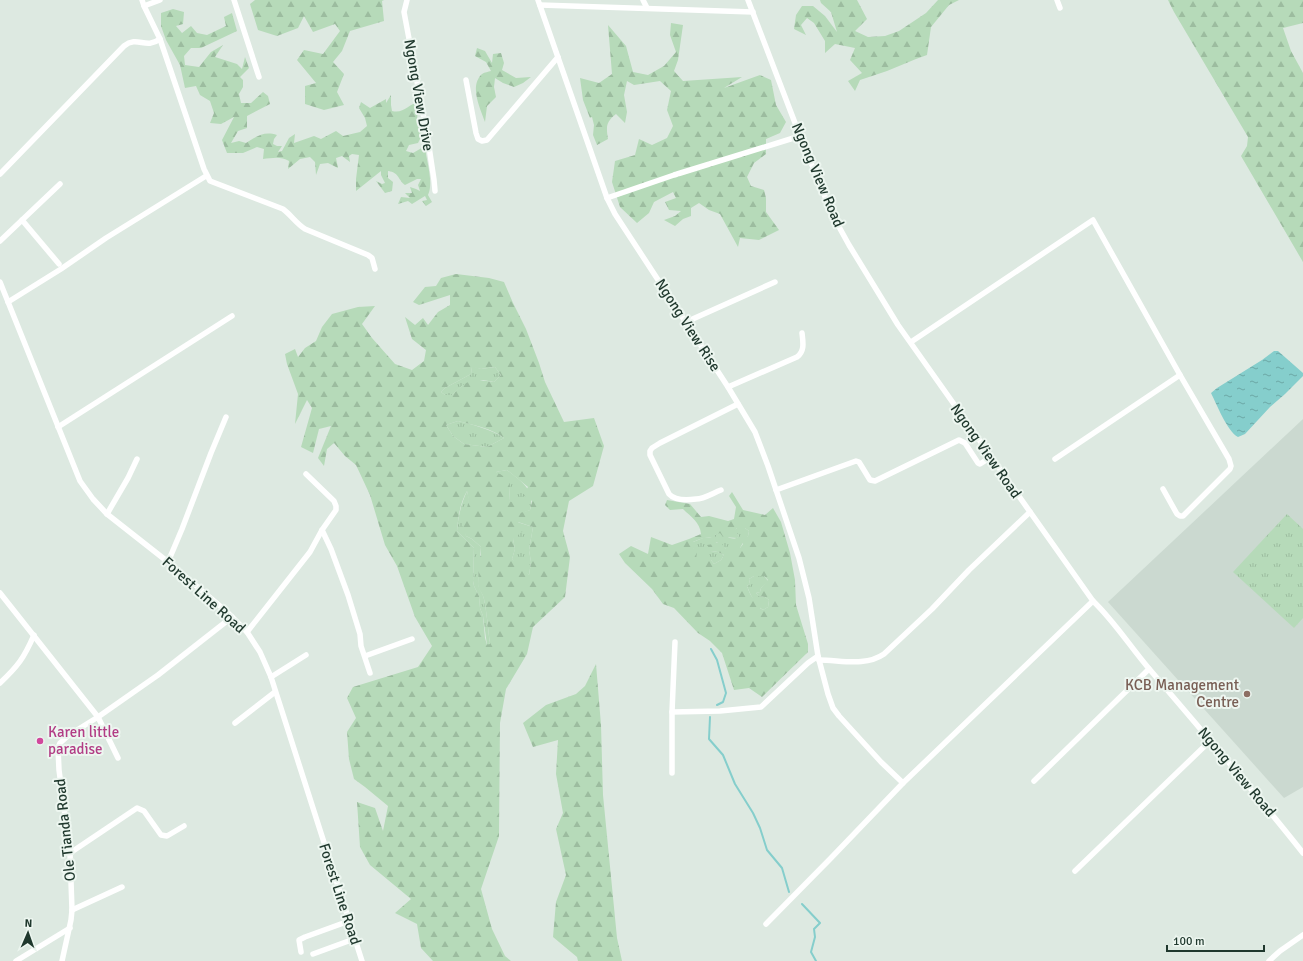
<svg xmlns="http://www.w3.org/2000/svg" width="1303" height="961" font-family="Signika,sans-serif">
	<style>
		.built { fill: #cbd9d0 }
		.grass { fill: url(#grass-tufts) }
		.forest { fill: url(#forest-firs); fill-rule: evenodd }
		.water { fill: url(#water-ripples) }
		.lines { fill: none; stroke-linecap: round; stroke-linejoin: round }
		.stream { stroke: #85cecc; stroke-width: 2 }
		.minor { stroke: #fff; stroke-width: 5.5 }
		.education-dot { fill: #8d6e63; stroke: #edf6f0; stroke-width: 1.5 }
		.hotel-dot { fill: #d1479c; stroke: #edf6f0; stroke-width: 1.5 }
		.labels { text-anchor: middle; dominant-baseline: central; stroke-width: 4; stroke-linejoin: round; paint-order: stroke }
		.street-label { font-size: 15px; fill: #1f382d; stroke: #edf6f0 }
		.education-label { font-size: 15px; fill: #785e54; stroke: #edf6f0; text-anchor: end }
		.hotel-label { font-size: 15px; fill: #b23c85; stroke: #edf6f0; text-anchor: start }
	</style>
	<defs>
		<pattern id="grass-tufts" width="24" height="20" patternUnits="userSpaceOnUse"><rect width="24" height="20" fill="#b6dab9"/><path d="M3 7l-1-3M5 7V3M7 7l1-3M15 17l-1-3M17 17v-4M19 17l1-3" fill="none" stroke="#9cbc9f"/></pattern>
		<pattern id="forest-firs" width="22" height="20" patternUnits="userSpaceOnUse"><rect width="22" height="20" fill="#b6dab9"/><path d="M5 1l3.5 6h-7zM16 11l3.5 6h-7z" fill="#9cbc9f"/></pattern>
		<pattern id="water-ripples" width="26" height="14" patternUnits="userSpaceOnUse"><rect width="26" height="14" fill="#85cecc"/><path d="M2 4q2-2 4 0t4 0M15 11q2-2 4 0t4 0" fill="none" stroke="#6ca8a6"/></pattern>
	</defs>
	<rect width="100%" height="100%" fill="#dde9e1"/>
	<!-- built -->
	<polygon class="built" points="1303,419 1303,787 1284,798 1108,602"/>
	<!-- grass -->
	<g class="grass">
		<polygon points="472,366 481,369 495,367 501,375 494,382 483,380 462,386 452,395 445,395 441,392 445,388 471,374"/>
		<path d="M458,421C474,425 490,429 504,438L487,447L464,444L453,436L446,425Z"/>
		<path d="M507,470C522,482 535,489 530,510L520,514L509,501L510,486L496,472Z"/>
		<path d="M467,491L469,499L468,508L464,518L466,536L472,539L481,547L478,584C479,590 483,593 484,599C487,614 488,629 490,645H487L483,616L480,608L479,596L474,586L473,581L474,548L457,531C458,517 461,504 467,491Z"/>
		<polygon points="1287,514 1303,529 1303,618 1294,628 1233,572"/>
		<polygon points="517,522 533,527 529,550 531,562 529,575 512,559 515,549 513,539"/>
		<path d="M737,528H745L749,531L748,536L745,539L740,548L726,549L717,542L713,545L711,551L718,552L724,555L721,560L714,564L711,560H696L693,548V542L703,538H712V541L715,535L720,532C726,536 733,542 739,536L734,531Z"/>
		<path d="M754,576H764L768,581L761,588L760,592L756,593L759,596L765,597L769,600L768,607L763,610C755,605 750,594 747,586L750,584L749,579Z"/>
	</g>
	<!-- forest -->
	<g class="forest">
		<polygon points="255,0 384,0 382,1 384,21 350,31 342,51 333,62 344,74 337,92 344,105 324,110 305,104 305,86 316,83 297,60 304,50 323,54 340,31 335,24 313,32 304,16 298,28 277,36 258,30 250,4"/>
		<polygon points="820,0 857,0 867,19 855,31 868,37 885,36 899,31 926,13 938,0 959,0 949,5 931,27 927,55 916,59 887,71 860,80 855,91 848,81 862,73 850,60 855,48 835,44 825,53 825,41 814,23 807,18 801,25 806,35 794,29 796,15 802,6 813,6 825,16 837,32 831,12 821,3"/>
		<polygon points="1168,0 1303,0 1303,23 1283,28 1291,51 1303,73 1303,262 1241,156 1247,146 1248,137 1174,12"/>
		<path d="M173,9L184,12L183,24L176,26L182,33L191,26L197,33L207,35L226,26L224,17L232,13L237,31L201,48H191L184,56L185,65L199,67L211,52L223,45L215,57L237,64L242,69L245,57L249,68L240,77L243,80V87L239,94L241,103H251L263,92L268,96L270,104L247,116V128L238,131L231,143L239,141L246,143C257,136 264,131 277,135L274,139L273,144L277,146H282L278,152L282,151L289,138L295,134L294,143L314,136L321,139L336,131L343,136L360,132L367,126L365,118L359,108L361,102L370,108L386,99V103L391,95V105L392,111C404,114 408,104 419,102L417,119L422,135L418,143L409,145L406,151L413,153L425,146C426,160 434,182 428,195L432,202L426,206L422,201L427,200L425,196L412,204L408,201L398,204L401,197L410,198L405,193H412L410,187L416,189L420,191L418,185L421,179H417L405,185C398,180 399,172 388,171V178L393,182L392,191L385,193L376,181L382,184L385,183L381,175V171L356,191V179L359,155L352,154L349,156L350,162L342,156L336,158L338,168L328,163L320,164L316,175L315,162L310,157L300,159L288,169L289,161C281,156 272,158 263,159L264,149L257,147L243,153H227L222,140L234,117L221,124L210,123L214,113L210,101L200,95L196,86L185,88L180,65L166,40L161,26V13Z"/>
		<path d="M671,23L683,25L678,60L674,71L683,81L742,77L724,88L760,75L771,80L776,105L786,122L780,133L766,139V154L754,163L747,177L751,186L764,190L766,198V212L779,230L759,240L740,238L738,247L720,214L709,210L699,203L691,208V216L683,219L675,226L664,220L675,216L681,211L669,210L665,202L676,198L673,192L654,202L649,213L637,223L620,207L612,182L615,161L635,155L639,139L652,145L667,138L673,126L667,110L671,91L660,81L634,85L627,81L624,95L627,112L625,123L616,114C606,122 606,126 608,139L597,145L593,135L594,125L592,117L590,118L583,100L580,78L599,83L612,74L608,25L626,46L633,72L648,75L664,66L676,52L670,35Z"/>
		<path d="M477,48L485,51L492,63L493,54L501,53L504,63L502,70L516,78L531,77L523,83L514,87L503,83L495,78L494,87L496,97L487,106L485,122C480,108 469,86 482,74C485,72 488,72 491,71L486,62L475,56Z"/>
		<path d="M456,274L489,278L504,282L513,303L526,329L539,363L545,382L564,422L594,418L604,446L593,486L569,501L563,531L570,557L565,597L533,627L527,654L506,689L500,723L499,836L481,889L492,929L505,956L511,961H433L421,948L417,924L395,913L411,899L370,865L360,847L357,802L375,808L383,831L388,806L365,787L354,779L349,759L347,732L356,718L347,698L353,687L418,667L432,646L415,617L397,566L385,545L370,495L356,465L345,456L334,443L327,449L324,466L318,458L331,426L319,429L313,453L301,447L312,408L307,400L295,424L298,394L287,364L285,354L295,349L298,357L305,348L316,341L322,327L332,314L358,307L375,306L362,324L372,338L395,364L412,370L424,361L426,350L412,339L405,317L415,325L423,318L428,325L438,312L450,305V295L419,305L413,302L425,287L436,286L441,278ZM472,367L481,369L495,367L501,375L494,382C470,379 470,378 452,395H445L441,392L445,388L471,374ZM458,421C473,425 491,428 504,438L487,447L464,444L453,436L446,425ZM507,470L528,487L523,495L532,501L530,510L520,513L518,504L509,501L510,486L509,479L496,472ZM467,491C472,509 461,513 463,526C463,529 465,533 466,536L472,539L481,547V555L479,559L478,584C478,590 483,593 484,599C487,614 488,629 490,644L487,645L485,638L483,616L480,608L479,596L474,586L473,581L474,548L457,531C458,518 460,503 467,491ZM518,522L533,527L529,550L531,562L529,575L522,566L512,559L515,549L513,539L523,531Z"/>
		<path d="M732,492L743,510L765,515L773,508L781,522L790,553L795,580L796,605L808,644V652L762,697L749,688L734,690L722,653L710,641L698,633L674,608L663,604L652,589L625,563L619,554L631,546L648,554L651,537L672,545L689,539L701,534C700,522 691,517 683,509L670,510L665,505L667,500L690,504L701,517L709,516L728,521L734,519L736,507L729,496ZM737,528H745L749,531L748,536L741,540L743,544L740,548H730L726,547V549L720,542C715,542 712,545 707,545L711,551L718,552L724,555L721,560L714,564L711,560H696L697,552L693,548V542C700,539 704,537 712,538V542L715,540V535L720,533L723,537L737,538L739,536L735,531ZM754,576H764L768,580L761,588L760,592L756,593L759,596L765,597L769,600L768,607L763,610L760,608L761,604C752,600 750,594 747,586L750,584L749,579Z"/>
		<polygon points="596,664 601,725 603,795 617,938 622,961 578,961 577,957 553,937 556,902 566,875 556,829 563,813 556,774 558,740 533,747 523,723 546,705 576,694 585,686"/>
	</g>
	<!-- water -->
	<path class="water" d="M1274,351H1278L1303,373V376L1285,394L1270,407L1245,434L1238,437C1227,431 1217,405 1211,393L1217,388L1262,360Z"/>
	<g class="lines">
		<!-- stream -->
		<g class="stream">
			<polyline points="711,649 717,660 726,693 723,702 717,705"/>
			<polyline points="710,717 709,739 723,755 735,784 753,813 760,828 767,850 782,868 789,892"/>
			<polyline points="802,904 820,923 814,929 815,937 811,952 816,961"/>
		</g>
		<!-- minor -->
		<g class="minor">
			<polyline points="142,0 144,6 160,0"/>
			<polyline points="234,0 259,77"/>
			<polyline points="407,0 404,12 428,140 434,180 435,191"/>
			<polyline points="538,0 607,198 615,214 728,387 755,432 768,466 799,558 809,598 818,656 828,694 833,708 839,716 881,762 903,783 1093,601"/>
			<polyline points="643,0 647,8"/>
			<path d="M748,0L800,136L833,216L849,245L898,325L1093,601C1115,622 1131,648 1151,671C1202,731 1254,791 1303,853"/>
			<polyline points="1057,0 1060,8"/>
			<polyline points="540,5 753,12"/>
			<path d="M144,6L160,39L204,169L210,181L283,209C291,215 296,223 305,229L368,255L372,258L375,269"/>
			<polyline points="466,80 476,133 478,139 482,141 487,140 558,57"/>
			<path d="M0,174L124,46C138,35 145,50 160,39"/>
			<polyline points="607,198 674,175 800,136"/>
			<polyline points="22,220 59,264"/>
			<polyline points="0,241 60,184"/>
			<polyline points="0,282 80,481 93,499 107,514 168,562 226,611 247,632 260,652 271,677 362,961"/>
			<polyline points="8,302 61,269 106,238 206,176"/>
			<polyline points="686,322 775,282"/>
			<polyline points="911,342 1093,220 1180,375 1229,459 1231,466 1230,469 1183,516 1180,516 1177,514 1163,489"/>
			<path d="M728,387L797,357C805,351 803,342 802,333"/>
			<polyline points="58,427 232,316"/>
			<polyline points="1055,459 1180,375"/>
			<path d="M721,490C713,493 704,499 696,499C688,500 675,501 669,494L650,455V451L652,448L660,443L738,404"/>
			<polyline points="776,490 856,461 859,462 870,480 875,481 959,440 965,443 978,463 980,464 991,457"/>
			<polyline points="107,514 128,478 137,459"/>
			<polyline points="322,530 331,549 348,595 360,634 361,646 370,673"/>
			<polyline points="168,562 182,529 211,453 226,417"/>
			<polyline points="0,593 98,717 118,758"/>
			<polyline points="247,632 310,552 322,530 336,510 336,506 334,501 306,474"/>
			<polyline points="675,642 672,712 720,711 761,707 808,663 818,656"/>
			<polyline points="365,656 412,639"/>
			<path d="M819,660C841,660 865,667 884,654L932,609L969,570L1030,512"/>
			<polyline points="271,677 306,655"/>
			<path d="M0,683C18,666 24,658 34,635"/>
			<polyline points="235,723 275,692"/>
			<polyline points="672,773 672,712"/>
			<polyline points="1034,781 1149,669"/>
			<polyline points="70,853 137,808 144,811 161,835 167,836 184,826"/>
			<polyline points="1075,871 1211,740"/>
			<polyline points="72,910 122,887"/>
			<polyline points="766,924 831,858 903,783"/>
			<polyline points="301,952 299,940 305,937 349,921"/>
			<polyline points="313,954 354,939"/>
			<polyline points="16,961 70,928"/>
			<polyline points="62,961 71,920 72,910 70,853 59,770 58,748 60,743 69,735 98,717 158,675 232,617"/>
			<polyline points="1269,961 1280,951 1303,935"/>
		</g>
	</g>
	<!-- markers -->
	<circle class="education-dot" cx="1247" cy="694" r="4"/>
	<circle class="hotel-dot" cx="40" cy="741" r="4"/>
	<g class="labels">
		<!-- street labels -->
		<g class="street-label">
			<text transform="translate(419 95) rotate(80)">Ngong View Drive</text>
			<text transform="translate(818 175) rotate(67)">Ngong View Road</text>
			<text transform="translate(688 325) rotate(57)">Ngong View Rise</text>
			<text transform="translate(986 451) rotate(55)">Ngong View Road</text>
			<text transform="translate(204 595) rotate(42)">Forest Line Road</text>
			<text transform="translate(1237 772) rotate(50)">Ngong View Road</text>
			<text transform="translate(65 830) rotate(-96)">Ole Tianda Road</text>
			<text transform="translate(340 894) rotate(72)">Forest Line Road</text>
		</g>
		<!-- education labels -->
		<g class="education-label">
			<text x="1239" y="685">KCB Management<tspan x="1239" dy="17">Centre</tspan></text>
		</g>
		<!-- hotel labels -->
		<g class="hotel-label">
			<text x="48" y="732">Karen little<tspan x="48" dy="17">paradise</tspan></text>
		</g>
	</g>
	<!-- north arrow -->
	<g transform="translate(28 933) rotate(2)" stroke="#edf6f0" stroke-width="3" paint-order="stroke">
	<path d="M0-3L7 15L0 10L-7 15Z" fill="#1f382d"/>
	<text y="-6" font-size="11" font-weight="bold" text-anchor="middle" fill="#1f382d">N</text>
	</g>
	<!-- scale -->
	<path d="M1167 945v6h97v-6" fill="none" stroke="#1f382d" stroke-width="2"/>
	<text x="1173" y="945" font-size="12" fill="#1f382d" stroke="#edf6f0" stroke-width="3" paint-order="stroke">100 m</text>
</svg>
